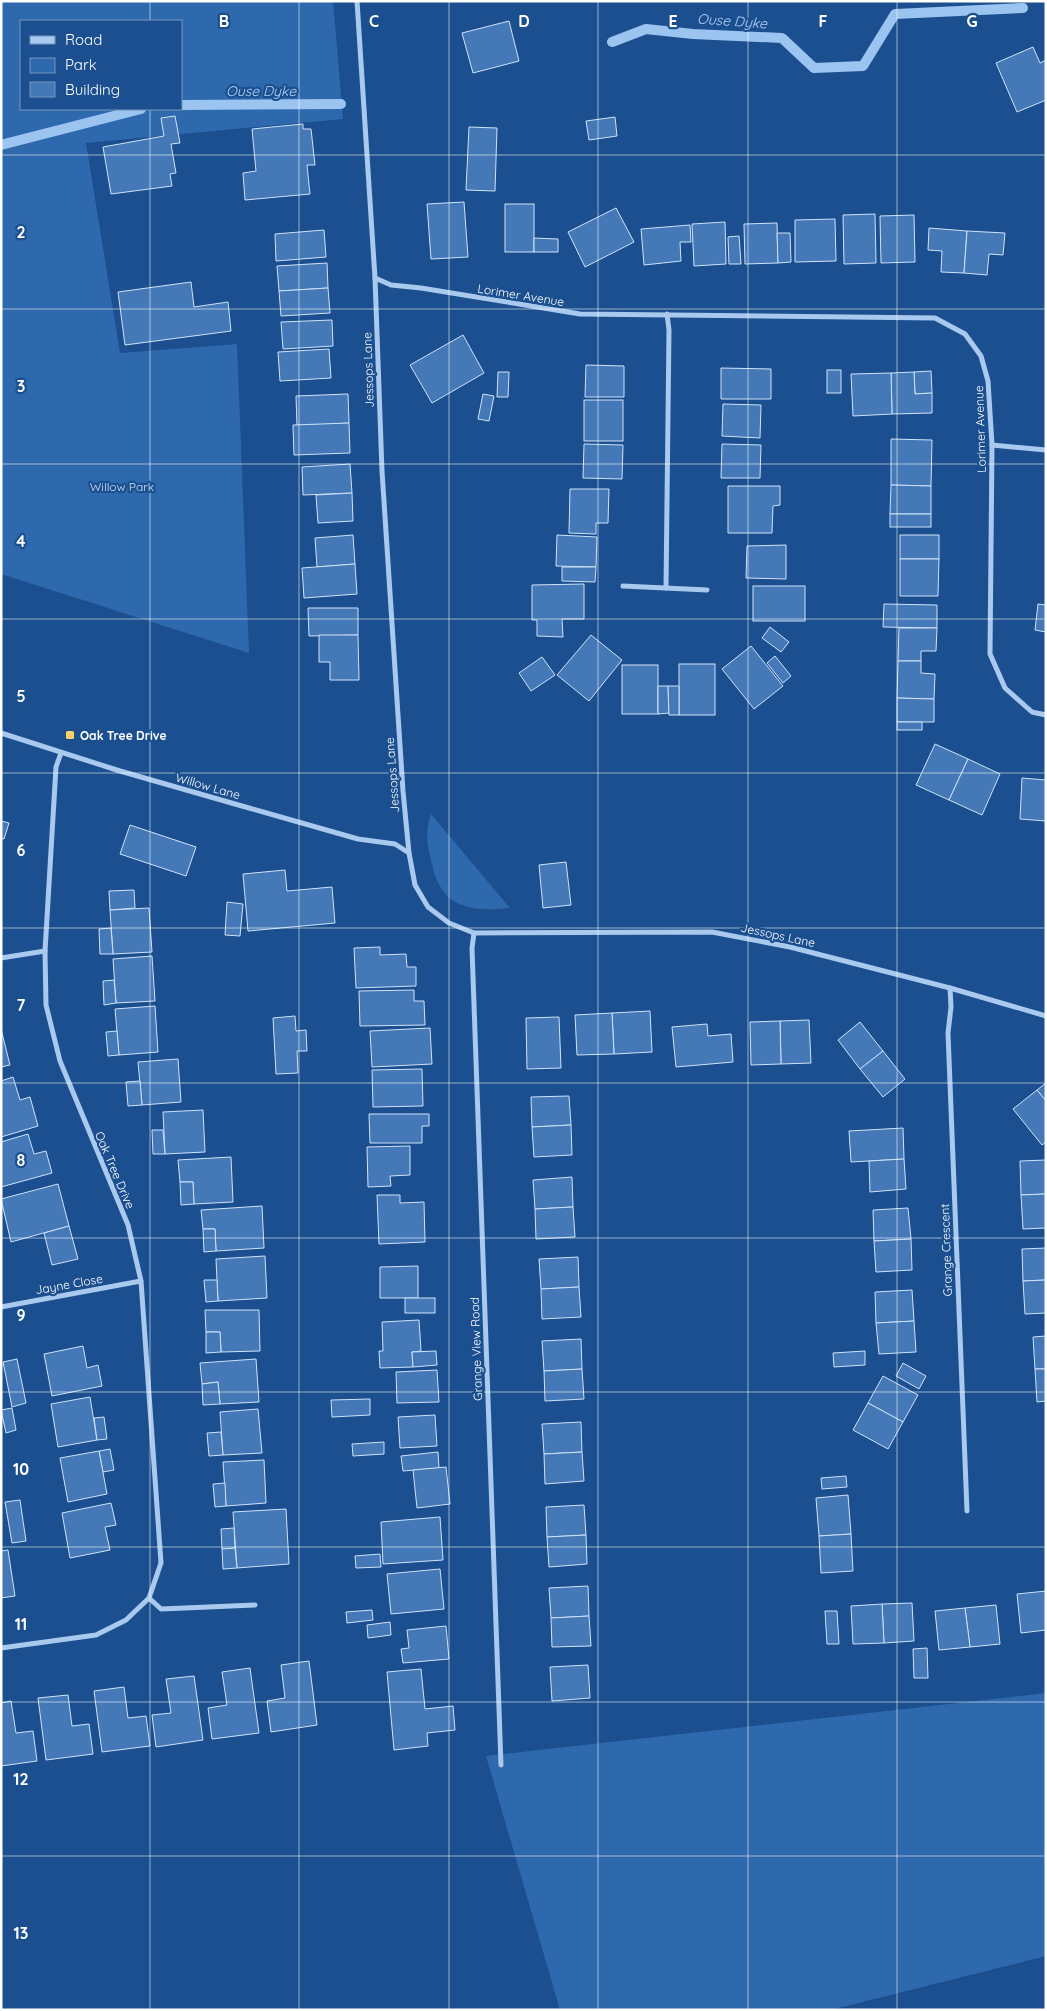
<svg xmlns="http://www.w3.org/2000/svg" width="1047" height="2011" font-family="Quicksand,sans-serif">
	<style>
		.green { fill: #2e69ad; fill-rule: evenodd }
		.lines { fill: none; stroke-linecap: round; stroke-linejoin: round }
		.stream { stroke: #9cc4f0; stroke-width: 10 }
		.building { fill: #4478b7; stroke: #cfe3fa }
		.street { stroke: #a9c9ee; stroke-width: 5 }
		.grid { fill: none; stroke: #fff; stroke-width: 1; stroke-opacity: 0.55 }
		.poi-dot { fill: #ffd166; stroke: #1b4f8f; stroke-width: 2 }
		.labels { text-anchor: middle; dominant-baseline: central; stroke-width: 4.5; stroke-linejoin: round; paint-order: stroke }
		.street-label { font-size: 12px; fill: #fff; stroke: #1b4f8f }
		.park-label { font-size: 12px; fill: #cfe3fa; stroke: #1b4f8f }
		.poi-label { font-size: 12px; font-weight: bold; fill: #fff; stroke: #1b4f8f; text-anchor: start }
		.water-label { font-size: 14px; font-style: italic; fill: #b5d3f5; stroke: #1b4f8f }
		.grid-label { font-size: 16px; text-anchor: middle; font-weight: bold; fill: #fff; stroke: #1b4f8f; stroke-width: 4.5; stroke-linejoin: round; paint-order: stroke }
	</style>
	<rect width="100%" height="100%" fill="#1b4f8f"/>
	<!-- green -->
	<g class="green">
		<path d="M1,1H333L343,119L86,143L120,353L237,344L249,653L1,574ZM21,21H181V109H21Z"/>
		<path d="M431,814L510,908C485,911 453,911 440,886C435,879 433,868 431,860C427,844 425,831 431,814Z"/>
		<polygon points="1046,1693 1046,1956 830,2010 560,2010 486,1756"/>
	</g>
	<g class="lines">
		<!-- stream -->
		<g class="stream">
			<polyline points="612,42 646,29 693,34 782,38 814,68 863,66 895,14 1023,8"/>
			<polyline points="181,105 341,104"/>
			<polyline points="1,145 141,109"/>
		</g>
	</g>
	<!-- building -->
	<g class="building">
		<polygon points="509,21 519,61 473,73 462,33"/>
		<polygon points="1033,47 1040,63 1046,60 1046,100 1017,112 996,63"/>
		<polygon points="175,116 180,143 171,144 176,173 170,174 172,186 111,194 103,147 164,136 161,118"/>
		<polygon points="615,117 617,136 589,140 586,121"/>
		<polygon points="303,124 303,129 311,129 315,165 307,165 310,194 245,200 243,173 256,171 252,129"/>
		<polygon points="469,127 497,128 495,191 466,190"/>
		<polygon points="464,202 468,257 431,259 427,204"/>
		<rect x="505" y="204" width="29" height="48"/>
		<polygon points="616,208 634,242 585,267 568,232"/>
		<polygon points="875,214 876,263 844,264 843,215"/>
		<polygon points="914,215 915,262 881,263 880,216"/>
		<polygon points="835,219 836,261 795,262 795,220"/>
		<polygon points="725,222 726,264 694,266 692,224"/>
		<polygon points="777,223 778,263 745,264 744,224"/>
		<polygon points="690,225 691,242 680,242 681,261 644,265 641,229"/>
		<polygon points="929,228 967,231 964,273 941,272 942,251 928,250"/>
		<polygon points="324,230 326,257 276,261 275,234"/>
		<polygon points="967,231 1005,233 1003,255 989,254 987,275 964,273"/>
		<polygon points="777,233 790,233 791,262 778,263"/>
		<polygon points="739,236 741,264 729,264 728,237"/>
		<polygon points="534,238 558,239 558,252 534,252"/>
		<polygon points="327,263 328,288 279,291 277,266"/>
		<polygon points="191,282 194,307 228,302 231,331 125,345 118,292"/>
		<polygon points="328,288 330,313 281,316 279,291"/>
		<polygon points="332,320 333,346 283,349 281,322"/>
		<polygon points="463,335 484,373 432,403 410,365"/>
		<polygon points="329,349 331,378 280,381 278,352"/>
		<polygon points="586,365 624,366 624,397 585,397"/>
		<polygon points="721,368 771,369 771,399 721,399"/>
		<rect x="827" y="370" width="14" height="23"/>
		<polygon points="931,371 932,393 915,394 914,372"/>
		<polygon points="498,372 509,372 508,397 497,397"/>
		<polygon points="914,372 915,394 932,393 932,413 892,414 891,373"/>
		<polygon points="891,373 892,414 853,416 851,374"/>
		<polygon points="348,394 349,423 297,426 296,396"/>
		<polygon points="483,394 494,396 489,421 478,419"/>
		<rect x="584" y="400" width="39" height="41"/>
		<polygon points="723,404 761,405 760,438 722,436"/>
		<polygon points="349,423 350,453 294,455 293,425"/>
		<polygon points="891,439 932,440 931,486 891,485"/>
		<polygon points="584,444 623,445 622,479 583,478"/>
		<polygon points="722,444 761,445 760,478 721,478"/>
		<polygon points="350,464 352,493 303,495 302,467"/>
		<polygon points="891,485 931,486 931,514 890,514"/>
		<polygon points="728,486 780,486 780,505 773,506 772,533 728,533"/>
		<polygon points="570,489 609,489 608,523 596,523 596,534 569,533"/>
		<polygon points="352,493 353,521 318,523 316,495"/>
		<rect x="890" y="514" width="41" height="13"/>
		<polygon points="353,535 355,564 317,567 315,538"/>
		<polygon points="557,535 597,537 596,567 556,566"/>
		<rect x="900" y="535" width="39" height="24"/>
		<polygon points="786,545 786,579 746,578 747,546"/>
		<polygon points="900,559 939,559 938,596 900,596"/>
		<polygon points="355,564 357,594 304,598 302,568"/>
		<polygon points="562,567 596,567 595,582 562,581"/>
		<polygon points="584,584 584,619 562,619 563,637 537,636 537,620 532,620 532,585"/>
		<rect x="753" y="586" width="52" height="35"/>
		<polygon points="884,604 937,605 937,628 883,627"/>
		<polygon points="1038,604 1046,605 1046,632 1035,630"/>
		<polygon points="308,608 358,608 358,635 309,636"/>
		<polygon points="770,627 789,642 781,652 762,638"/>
		<polygon points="899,628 937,628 936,651 921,651 921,661 898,661"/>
		<polygon points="319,635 358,635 359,680 330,680 330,662 319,662"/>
		<polygon points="591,635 622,660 589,701 557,675"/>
		<polygon points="751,646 783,686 754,709 722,669"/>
		<polygon points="775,656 791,676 783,683 767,663"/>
		<polygon points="542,657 555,675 531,691 519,673"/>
		<polygon points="898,661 921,661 921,673 935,674 934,699 897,698"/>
		<rect x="679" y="664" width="36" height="51"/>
		<rect x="622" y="665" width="36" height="49"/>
		<polygon points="658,686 668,686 669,713 658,714"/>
		<polygon points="668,686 679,686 679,715 669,715"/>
		<polygon points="897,698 934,699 934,722 897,722"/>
		<rect x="897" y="722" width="25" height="8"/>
		<polygon points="935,744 968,759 949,800 916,785"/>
		<polygon points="968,759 1000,774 982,815 949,800"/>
		<polygon points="1022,778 1046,780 1046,821 1020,819"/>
		<polygon points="1,821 9,823 4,839 1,838"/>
		<polygon points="130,825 196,847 186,876 120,854"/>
		<polygon points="566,862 571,905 543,908 539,865"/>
		<polygon points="285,870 287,891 332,887 335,923 248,931 243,874"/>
		<polygon points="134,890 135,908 110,910 109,891"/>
		<polygon points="227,902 243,904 240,936 225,935"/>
		<polygon points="149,908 152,952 113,954 110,910"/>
		<polygon points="111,928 113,954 100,954 99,929"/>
		<polygon points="380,947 380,955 406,954 407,967 416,967 416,986 356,988 354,948"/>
		<polygon points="152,956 155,1001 116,1003 113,959"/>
		<polygon points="114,980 116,1003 104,1005 103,981"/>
		<polygon points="414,990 414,1001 424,1001 425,1025 360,1026 359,991"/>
		<polygon points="155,1006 158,1052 119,1055 115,1009"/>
		<polygon points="650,1011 652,1052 614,1054 612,1013"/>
		<polygon points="612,1013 614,1054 577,1055 575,1015"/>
		<polygon points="295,1016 296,1031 306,1030 307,1051 297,1051 298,1073 276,1074 273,1018"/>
		<polygon points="559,1017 561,1068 527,1069 526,1018"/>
		<polygon points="809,1020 811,1063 781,1064 780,1021"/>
		<polygon points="780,1021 781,1064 751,1065 750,1022"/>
		<polygon points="860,1022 883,1051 860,1069 838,1040"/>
		<polygon points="707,1024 708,1036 731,1034 733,1062 676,1067 672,1027"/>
		<polygon points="430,1028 432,1064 372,1067 370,1031"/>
		<polygon points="1,1029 10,1065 1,1067"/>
		<polygon points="117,1031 119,1055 108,1056 106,1032"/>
		<polygon points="883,1051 905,1079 883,1097 860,1069"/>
		<polygon points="178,1059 181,1102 142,1105 138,1062"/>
		<polygon points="422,1069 423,1106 373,1107 372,1070"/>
		<polygon points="13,1077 20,1100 30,1097 38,1126 1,1137 1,1081"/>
		<polygon points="140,1081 142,1105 128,1106 126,1082"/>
		<polygon points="1046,1083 1046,1101 1037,1090"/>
		<polygon points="1037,1090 1046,1101 1046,1142 1042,1145 1013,1109"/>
		<polygon points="569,1096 571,1125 532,1127 531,1097"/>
		<polygon points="203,1110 205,1152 165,1154 163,1112"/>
		<polygon points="369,1114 429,1114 429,1126 422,1126 422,1143 370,1143"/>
		<polygon points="571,1125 572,1155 534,1157 532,1127"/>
		<polygon points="903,1128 904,1159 851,1162 849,1131"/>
		<polygon points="152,1130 163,1130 165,1154 153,1154"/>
		<polygon points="28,1134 34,1154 46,1151 52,1173 1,1187 1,1142"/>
		<polygon points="410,1146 410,1175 390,1176 391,1186 368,1187 367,1147"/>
		<polygon points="231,1157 233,1202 194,1204 193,1182 180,1182 178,1160"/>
		<polygon points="904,1159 906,1189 870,1192 869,1161"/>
		<polygon points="1046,1160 1046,1194 1021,1195 1020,1161"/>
		<polygon points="572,1177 573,1207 535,1209 533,1180"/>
		<polygon points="180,1182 193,1182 194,1204 181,1205"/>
		<polygon points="58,1184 69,1226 11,1242 1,1199"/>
		<polygon points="1046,1194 1046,1228 1023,1229 1021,1195"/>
		<polygon points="377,1195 400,1195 400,1203 424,1202 425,1242 379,1244"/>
		<polygon points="262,1206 264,1248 216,1251 215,1229 203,1229 201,1210"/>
		<polygon points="573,1207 575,1237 536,1239 535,1209"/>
		<polygon points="908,1208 911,1239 874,1241 873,1210"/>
		<polygon points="69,1226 78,1259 52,1265 44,1233"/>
		<polygon points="203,1229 215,1229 216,1251 204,1252"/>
		<polygon points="911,1239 912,1270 876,1272 874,1241"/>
		<polygon points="1046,1248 1046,1280 1023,1281 1022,1249"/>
		<polygon points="265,1256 267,1298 218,1301 216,1259"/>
		<polygon points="578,1257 579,1287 541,1289 539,1259"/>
		<polygon points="418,1266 418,1298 380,1298 380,1267"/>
		<polygon points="204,1280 217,1280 218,1301 206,1302"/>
		<polygon points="1046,1280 1046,1313 1025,1314 1023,1281"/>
		<polygon points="579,1287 581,1317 542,1319 541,1289"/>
		<polygon points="912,1290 914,1321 876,1323 875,1292"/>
		<rect x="405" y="1298" width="30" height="15"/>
		<polygon points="205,1310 259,1310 260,1351 221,1352 220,1332 206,1332"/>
		<polygon points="419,1320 421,1351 412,1352 413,1367 380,1368 379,1351 383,1351 382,1322"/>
		<polygon points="914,1321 916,1352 879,1354 876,1323"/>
		<polygon points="206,1332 220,1332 221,1352 206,1353"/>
		<polygon points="1046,1336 1046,1369 1035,1369 1033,1337"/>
		<polygon points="581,1339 582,1369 544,1371 542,1341"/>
		<polygon points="83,1346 87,1368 98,1365 102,1386 52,1396 44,1354"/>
		<polygon points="436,1351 437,1365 413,1367 412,1352"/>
		<polygon points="865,1351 865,1365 834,1367 833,1353"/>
		<polygon points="17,1359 26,1403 12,1407 3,1362"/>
		<polygon points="256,1359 259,1402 220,1404 218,1382 202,1384 200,1363"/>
		<polygon points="903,1363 926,1376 919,1389 896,1376"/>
		<polygon points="582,1369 584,1399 545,1401 544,1371"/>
		<polygon points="1035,1369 1046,1369 1046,1401 1037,1402"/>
		<polygon points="437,1370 439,1402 397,1403 396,1372"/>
		<polygon points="883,1376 918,1395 903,1422 868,1403"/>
		<polygon points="218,1382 220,1404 203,1405 202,1384"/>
		<polygon points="90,1397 97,1440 58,1447 51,1404"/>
		<polygon points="370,1399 370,1415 332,1417 331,1400"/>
		<polygon points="868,1403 903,1422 888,1449 853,1430"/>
		<polygon points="12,1408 16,1430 6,1433 1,1410"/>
		<polygon points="258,1409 262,1453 223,1455 220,1412"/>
		<polygon points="435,1415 437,1446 400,1448 398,1417"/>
		<polygon points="104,1417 107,1439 97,1440 94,1418"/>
		<polygon points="581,1422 582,1452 544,1454 542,1424"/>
		<polygon points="221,1432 223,1455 209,1456 207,1433"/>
		<polygon points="384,1442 384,1454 353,1456 352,1444"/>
		<polygon points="110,1449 114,1470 103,1472 99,1451"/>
		<polygon points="99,1451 107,1494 68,1502 60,1458"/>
		<polygon points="438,1452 439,1468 403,1471 401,1456"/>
		<polygon points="582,1452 584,1481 545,1484 544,1454"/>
		<polygon points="264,1460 266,1503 226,1506 223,1462"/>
		<polygon points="446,1467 450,1504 417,1508 413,1470"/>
		<polygon points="846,1476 847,1487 822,1489 821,1478"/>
		<polygon points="225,1483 226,1506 215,1507 213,1484"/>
		<polygon points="848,1495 851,1534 819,1536 816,1498"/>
		<polygon points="20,1500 26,1541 12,1543 5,1502"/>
		<polygon points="111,1503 116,1525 105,1527 110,1550 70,1558 62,1513"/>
		<polygon points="584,1505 586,1535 547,1537 546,1507"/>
		<polygon points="286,1509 289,1564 237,1568 233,1512"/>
		<polygon points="440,1517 443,1560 383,1564 381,1522"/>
		<polygon points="234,1528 235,1548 222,1549 221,1529"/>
		<polygon points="851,1534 853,1571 821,1573 819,1536"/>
		<polygon points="586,1535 587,1564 549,1567 547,1537"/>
		<polygon points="235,1548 237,1568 223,1569 222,1549"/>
		<polygon points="8,1550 15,1596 1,1598 1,1551"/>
		<polygon points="380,1554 381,1567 356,1568 355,1556"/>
		<polygon points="440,1569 444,1609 391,1614 387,1574"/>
		<polygon points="588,1586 589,1616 551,1618 549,1588"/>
		<polygon points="1046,1591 1046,1630 1021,1633 1017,1594"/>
		<polygon points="912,1603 914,1641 884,1643 882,1604"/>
		<polygon points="882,1604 884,1643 853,1644 851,1606"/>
		<polygon points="996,1605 1000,1644 970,1647 965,1608"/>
		<polygon points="965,1608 970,1647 939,1650 935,1611"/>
		<polygon points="372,1610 373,1620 347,1623 346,1612"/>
		<polygon points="825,1611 837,1611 839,1644 827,1644"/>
		<polygon points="589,1616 591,1646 552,1647 551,1618"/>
		<polygon points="390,1622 391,1635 368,1638 367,1625"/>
		<polygon points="446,1626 449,1659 403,1663 401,1649 409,1648 407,1630"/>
		<polygon points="927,1648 928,1678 914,1678 913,1649"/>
		<polygon points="309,1661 317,1725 271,1732 267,1701 285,1698 281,1665"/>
		<polygon points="588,1665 590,1698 552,1701 550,1667"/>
		<polygon points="250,1668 259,1733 212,1739 208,1708 227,1705 222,1672"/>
		<polygon points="421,1669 425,1709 453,1706 455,1730 427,1733 428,1746 394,1750 387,1672"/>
		<polygon points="194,1676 203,1740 156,1747 152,1715 171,1713 166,1679"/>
		<polygon points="124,1687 128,1718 146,1716 150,1746 102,1752 94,1691"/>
		<polygon points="68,1695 72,1726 89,1724 93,1754 46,1760 38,1698"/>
		<polygon points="11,1701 16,1733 33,1731 37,1761 1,1766 1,1703"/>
	</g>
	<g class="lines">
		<!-- street -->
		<g class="street">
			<polyline points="357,1 375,278 382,471 403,791 409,853 415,885 428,907 449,923 474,933 712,932 790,947 950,988 1046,1016"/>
			<polyline points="375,278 391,285 421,288 580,314 935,318 965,334 981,356 988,381 992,445 990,654 1005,688 1032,712 1046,715"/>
			<polyline points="992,445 1046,450"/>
			<polyline points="623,586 707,590"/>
			<polyline points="666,588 669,330 667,314"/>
			<polyline points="1,733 120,771 249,808 358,839 395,844 409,853"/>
			<polyline points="474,933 472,948 501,1765"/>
			<polyline points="1,958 45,951"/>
			<polyline points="950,988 951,1007 948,1033 967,1511"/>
			<polyline points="1,1307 141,1281"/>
			<polyline points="149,1598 161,1609 255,1605"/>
			<polyline points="1,1648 96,1635 126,1620 149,1598 161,1563 141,1281 128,1225 60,1061 46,1005 45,951 56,767 61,753"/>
		</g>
	</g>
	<!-- grid -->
	<path class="grid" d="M150,1V21M299,1V2010M449,1V2010M598,1V2010M748,1V2010M897,1V2010M150,109V2010M1,155H1046M1,309H1046M1,464H1046M1,619H1046M1,773H1046M1,928H1046M1,1083H1046M1,1238H1046M1,1392H1046M1,1547H1046M1,1702H1046M1,1856H1046"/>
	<!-- markers -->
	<rect class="poi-dot" x="65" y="730" width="10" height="10" rx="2.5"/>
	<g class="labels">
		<!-- street labels -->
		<g class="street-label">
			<text transform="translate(521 295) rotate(9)">Lorimer Avenue</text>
			<text transform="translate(368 370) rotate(-92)">Jessops Lane</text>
			<text transform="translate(980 429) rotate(-92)">Lorimer Avenue</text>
			<text transform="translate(392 775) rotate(-94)">Jessops Lane</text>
			<text transform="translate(208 786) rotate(16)">Willow Lane</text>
			<text transform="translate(778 935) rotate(12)">Jessops Lane</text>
			<text transform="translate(115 1170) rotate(67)">Oak Tree Drive</text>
			<text transform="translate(946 1250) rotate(-92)">Grange Crescent</text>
			<text transform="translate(69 1284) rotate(-10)">Jayne Close</text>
			<text transform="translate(476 1349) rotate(-92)">Grange View Road</text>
		</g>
		<!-- park labels -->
		<g class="park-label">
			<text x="122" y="486">Willow Park</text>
		</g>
		<!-- poi labels -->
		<g class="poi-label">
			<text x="80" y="735">Oak Tree Drive</text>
		</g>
		<!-- water labels -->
		<g class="water-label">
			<text transform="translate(732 21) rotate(4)">Ouse Dyke</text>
			<text x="261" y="91">Ouse Dyke</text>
		</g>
	</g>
	<g class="grid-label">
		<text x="224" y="27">B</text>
		<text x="374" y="27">C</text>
		<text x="524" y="27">D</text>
		<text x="673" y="27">E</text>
		<text x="823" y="27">F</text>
		<text x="972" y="27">G</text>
		<text x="21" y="238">2</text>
		<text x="21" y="392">3</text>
		<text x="21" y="547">4</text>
		<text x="21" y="702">5</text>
		<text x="21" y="856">6</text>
		<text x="21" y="1011">7</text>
		<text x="21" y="1166">8</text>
		<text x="21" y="1321">9</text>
		<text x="21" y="1475">10</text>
		<text x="21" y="1630">11</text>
		<text x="21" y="1785">12</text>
		<text x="21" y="1939">13</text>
	</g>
	<!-- border -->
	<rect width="1047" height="2011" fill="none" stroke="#ffffff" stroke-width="5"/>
	<!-- legend -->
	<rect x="20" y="20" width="162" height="90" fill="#1b4f8f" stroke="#7695bc"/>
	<rect x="30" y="36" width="25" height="8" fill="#a9c9ee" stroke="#7695bc"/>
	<text x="65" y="45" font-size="15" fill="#ffffff">Road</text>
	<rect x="30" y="58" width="25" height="15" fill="#2e69ad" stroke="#7695bc"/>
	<text x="65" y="70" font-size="15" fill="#ffffff">Park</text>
	<rect x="30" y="82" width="25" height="15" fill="#4478b7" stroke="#7695bc"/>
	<text x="65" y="95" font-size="15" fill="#ffffff">Building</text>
</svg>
